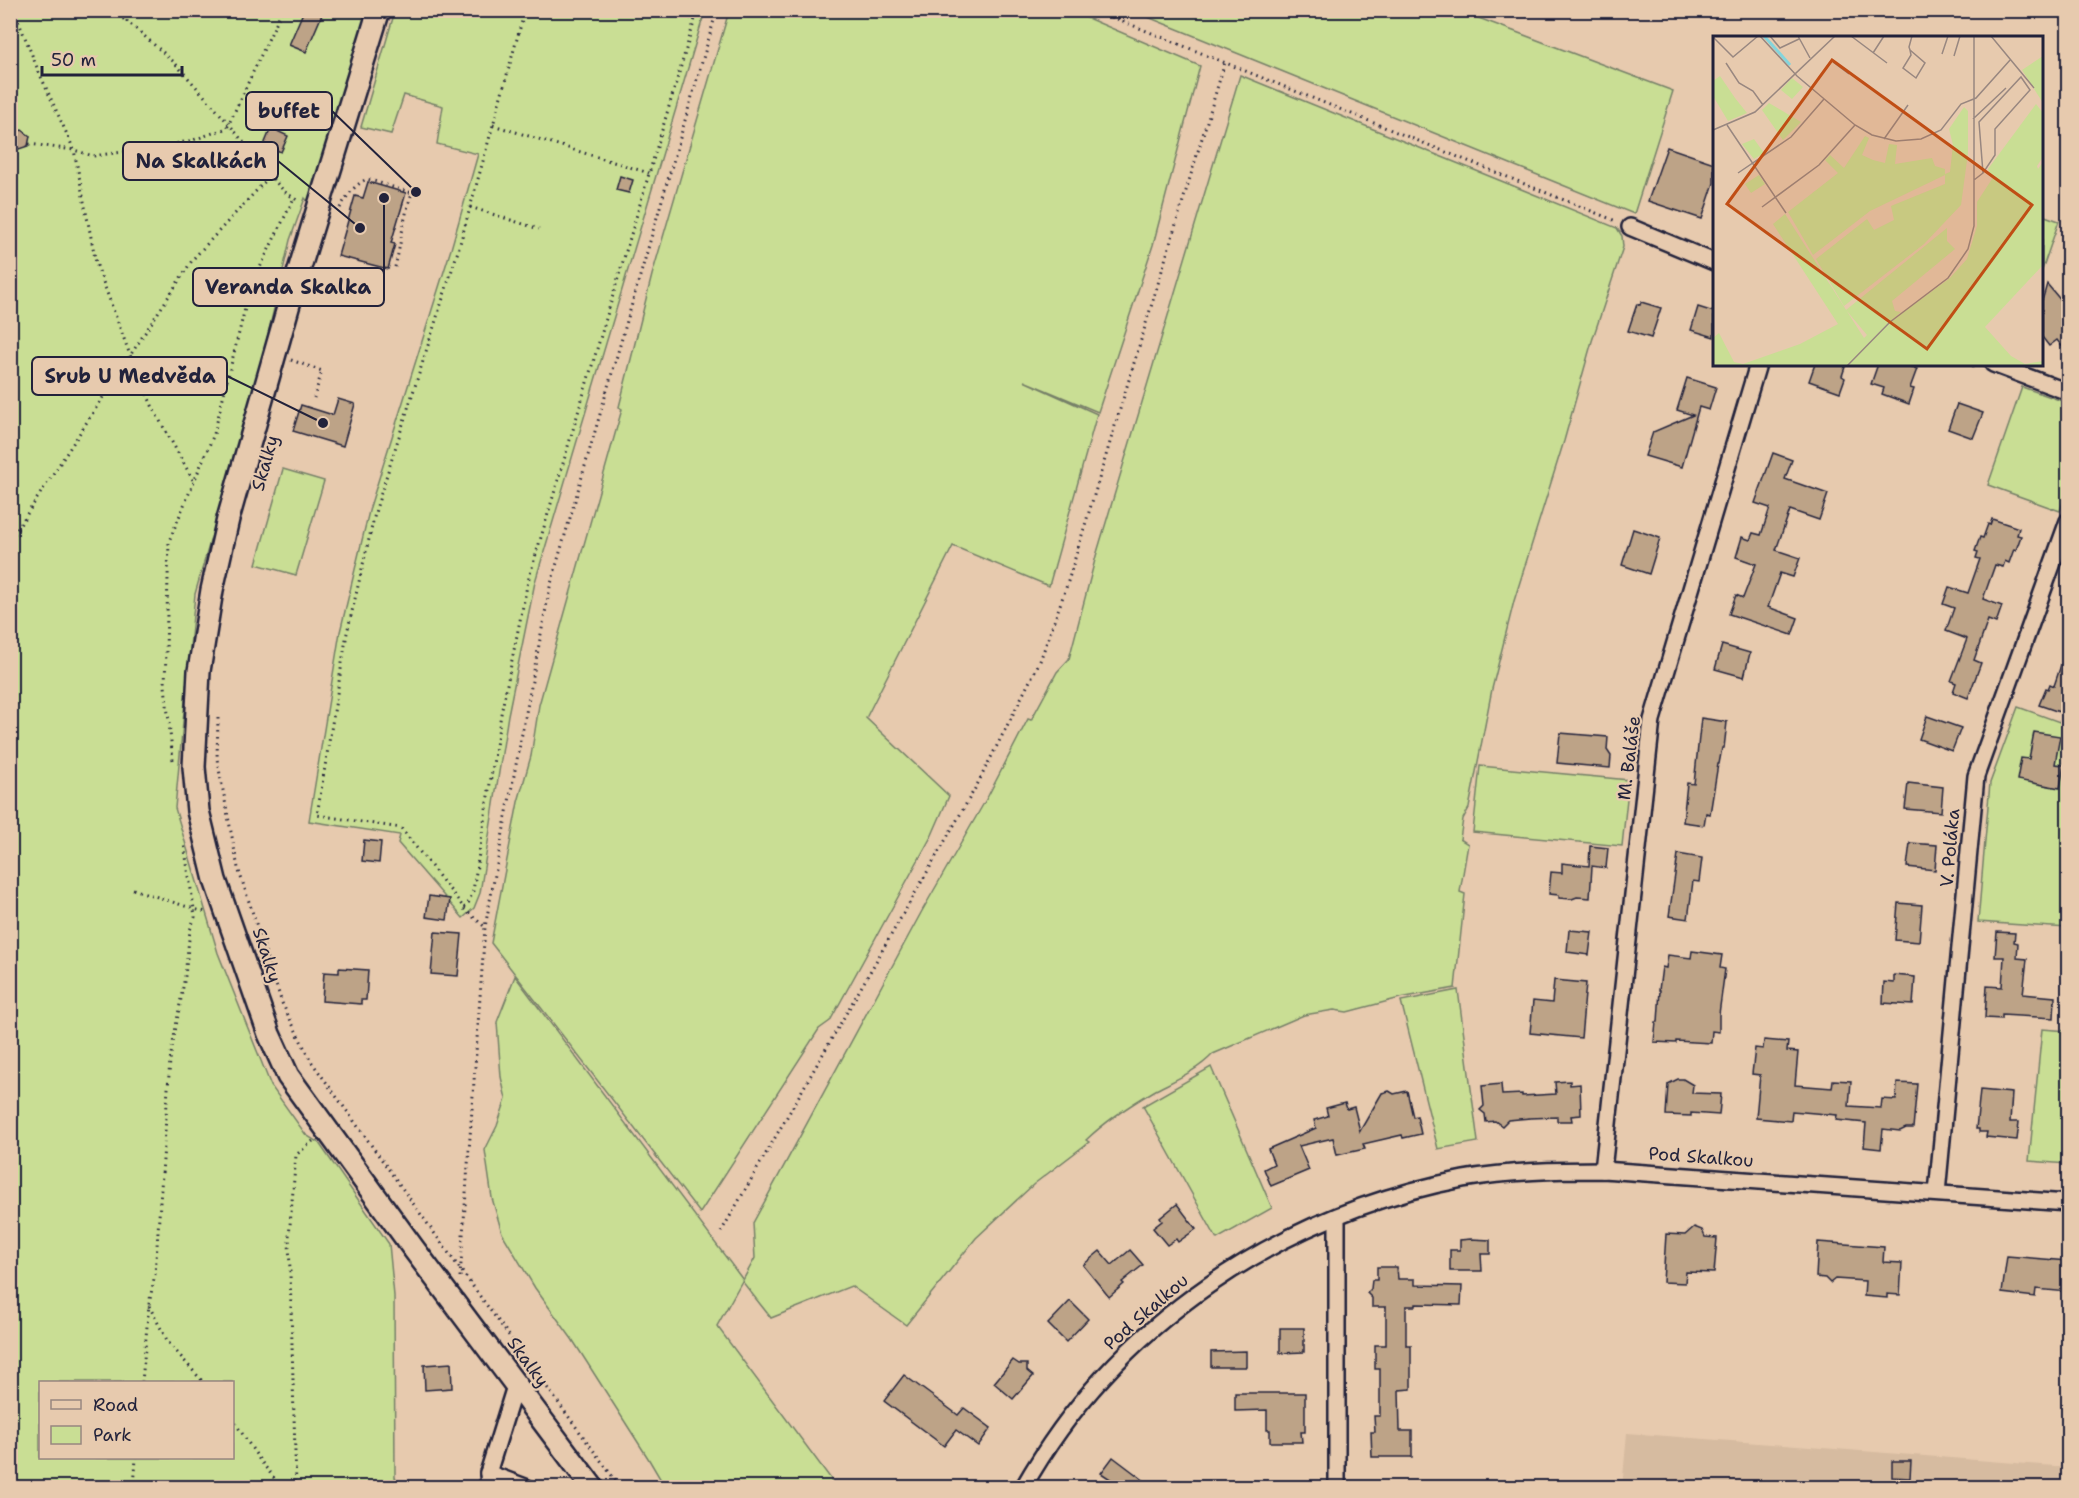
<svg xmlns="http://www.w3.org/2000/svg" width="2079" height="1498" font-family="'Shantell Sans',sans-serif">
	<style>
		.built { fill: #d6bba0 }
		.green { fill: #c9de94; stroke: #768068; stroke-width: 1.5; fill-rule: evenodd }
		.building { fill: #bda387; stroke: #22223b; stroke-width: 1.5 }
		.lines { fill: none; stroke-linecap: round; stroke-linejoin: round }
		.street-casing { stroke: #22223b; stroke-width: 20 }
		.secondary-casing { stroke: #22223b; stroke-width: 26 }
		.path { stroke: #22223b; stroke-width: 3; stroke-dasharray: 1.5 4.5; stroke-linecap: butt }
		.street { stroke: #e7caae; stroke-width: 15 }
		.secondary { stroke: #e7caae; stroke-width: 21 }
		.labels { text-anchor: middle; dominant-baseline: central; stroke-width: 4.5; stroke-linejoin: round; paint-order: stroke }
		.street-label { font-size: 18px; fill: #22223b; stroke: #e7caae }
		.inset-river { fill: none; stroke: #84d5dc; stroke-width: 3 }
		.inset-road { fill: none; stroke: #988780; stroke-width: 1.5 }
		.view { fill: #c04e15; fill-opacity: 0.15; stroke: #c04e15; stroke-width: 3 }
		.inset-edge { fill: none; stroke: #22223b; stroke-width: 3 }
		.leader { fill: none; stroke: #22223b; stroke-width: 2 }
		.callout-dot { fill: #22223b; stroke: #e7caae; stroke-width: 2 }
		.callout { fill: #e7caae; stroke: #22223b; stroke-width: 2 }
		.callout-label { font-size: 20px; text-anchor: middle; font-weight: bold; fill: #22223b }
	</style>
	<rect width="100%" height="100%" fill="#e7caae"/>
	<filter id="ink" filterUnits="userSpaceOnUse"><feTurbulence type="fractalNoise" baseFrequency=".0167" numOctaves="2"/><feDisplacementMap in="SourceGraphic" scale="12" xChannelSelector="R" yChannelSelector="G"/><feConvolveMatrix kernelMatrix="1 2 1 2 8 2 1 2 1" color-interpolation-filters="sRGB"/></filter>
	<g filter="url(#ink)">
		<!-- built -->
		<polygon class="built" points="1627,1433 2068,1467 2068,1488 1622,1488"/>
		<!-- green -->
		<g class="green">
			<path d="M10,11H379L316,213L305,198L290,240L262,360L195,594L175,808L218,953L271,1086L306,1135L319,1143L389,1244L394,1296L395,1477L399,1487H11ZM40,1382H232V1458H40Z"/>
			<polygon points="395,11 705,11 535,582 508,715 480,893 474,908 463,918 398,843 400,835 309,821 340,632 370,507 451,249 478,154 437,144 443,106 404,95 391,134 361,127"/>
			<polygon points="729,11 1071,11 1200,66 1153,245 1098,412 1024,381 1097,414 1049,586 953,546 866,718 949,796 932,835 830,1021 819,1029 700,1213 491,943 518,802 531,756 539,705 622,409 619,407 652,275"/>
			<polygon points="1133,11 1460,11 1673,91 1634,214"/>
			<path d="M1240,75L1617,228L1622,236L1623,247L1592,341L1564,441L1514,601L1492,689L1469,808L1463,819L1460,839L1468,844L1460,892L1465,894L1455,988L1400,998L1347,1012L1334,1010L1304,1015L1213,1054C1197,1071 1175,1080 1154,1091C1130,1105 1106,1121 1086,1140L1089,1142L1034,1184L976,1238L906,1325L851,1286L771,1318L742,1281L717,1326L831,1479L832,1487H665L648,1458L572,1339L535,1288L502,1233L492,1198L485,1150L497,1126L506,1099L501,1077L497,1022L515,976L743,1280L755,1258L753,1223L922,911L988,796L1028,719L1031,720L1057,672L1069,659L1096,556Z"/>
			<polygon points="2042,215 2059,221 2042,270"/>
			<polygon points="2022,387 2068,403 2068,487 2060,511 1988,485"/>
			<polygon points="283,469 324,481 296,575 256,564"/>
			<polygon points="2018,707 2068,725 2068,928 1978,922 1990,783"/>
			<polygon points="1480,766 1629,780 1622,846 1473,832"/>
			<polygon points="1458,990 1478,1142 1438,1149 1401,1001"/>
			<polygon points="2042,1029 2068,1031 2068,1164 2029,1161"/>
			<polygon points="1211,1067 1272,1208 1217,1239 1143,1106"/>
		</g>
		<!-- building -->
		<g class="building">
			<polygon points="304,10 324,10 306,52 289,45"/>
			<polygon points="271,128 288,136 281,152 264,145"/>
			<polygon points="22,130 30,136 28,146 19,149 11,143 13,133"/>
			<polygon points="1667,147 1714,163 1714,183 1702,219 1648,201"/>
			<polygon points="620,176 633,180 629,193 616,190"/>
			<polygon points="368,182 406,193 391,243 395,244 388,269 338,256 355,196 363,198"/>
			<polygon points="2047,284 2068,309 2068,354 2057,340 2049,346 2042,337 2042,301"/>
			<polygon points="1641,302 1661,308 1651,338 1628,331 1637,304 1640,305"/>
			<polygon points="1698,307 1714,312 1714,337 1691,330"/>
			<polygon points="1815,364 1846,364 1842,376 1845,378 1840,392 1809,381"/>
			<polygon points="1878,364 1905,364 1917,369 1910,388 1914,389 1909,404 1882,394 1884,388 1871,384"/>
			<polygon points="1687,378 1716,387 1709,410 1699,407 1682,467 1645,456 1653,432 1693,415 1677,410"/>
			<polygon points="338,399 355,404 343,446 293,431 301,405 333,415"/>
			<polygon points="1957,404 1983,413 1973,438 1948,429"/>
			<polygon points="1773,453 1792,460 1785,479 1828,494 1819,520 1790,510 1776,550 1800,558 1793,577 1780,573 1768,607 1798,618 1792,635 1729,614 1736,595 1743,598 1756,564 1736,557 1742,537 1750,540 1753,533 1761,535 1770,508 1755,503"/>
			<polygon points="1992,519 2019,528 2017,535 2021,536 2016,550 2014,549 2009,563 2005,561 2003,567 1995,565 1983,599 2002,606 1996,623 1988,620 1974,660 1981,663 1968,698 1953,692 1956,683 1951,681 1967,639 1946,631 1954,608 1943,604 1949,587 1968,593 1980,559 1976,558 1978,552 1975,551 1980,537 1983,538 1988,524 1990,525"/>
			<polygon points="1633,529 1660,538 1649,574 1622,565"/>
			<polygon points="1722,645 1750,653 1744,677 1715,669"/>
			<polygon points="2066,650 2068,650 2068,715 2039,705 2046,688 2048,689 2050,684 2054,686"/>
			<polygon points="1927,716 1961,728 1952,751 1919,739"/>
			<polygon points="1701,718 1727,722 1724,748 1722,748 1719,764 1718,764 1710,814 1706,813 1704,825 1683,822 1687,783 1694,784"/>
			<polygon points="2034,732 2060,736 2055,764 2064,765 2060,788 2017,780 2021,758 2029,759"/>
			<polygon points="1560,733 1608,737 1607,750 1611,756 1610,768 1557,763"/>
			<polygon points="1908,783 1943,787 1941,812 1905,809"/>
			<polygon points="364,840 381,842 379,863 362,861"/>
			<polygon points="1910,843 1937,845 1935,870 1907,867"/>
			<polygon points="1590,846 1608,848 1606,868 1592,866 1590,898 1577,897 1572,899 1559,898 1559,895 1549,894 1551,872 1562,873 1562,863 1589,866"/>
			<polygon points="1678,854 1702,858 1699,882 1693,881 1688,919 1669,916"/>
			<polygon points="429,896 450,899 447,920 426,917"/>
			<polygon points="1898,903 1922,905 1919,942 1895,940"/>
			<polygon points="1569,930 1592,932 1589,955 1567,952"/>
			<polygon points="435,932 462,934 458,976 431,974"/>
			<polygon points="1997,932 2015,933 2014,942 2018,943 2017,958 2027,959 2023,994 2055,997 2054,1018 2002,1015 2002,1019 1985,1018 1987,986 2002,987 2004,957 1995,957"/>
			<polygon points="1692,951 1722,955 1720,968 1725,969 1719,1014 1719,1032 1712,1031 1711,1043 1676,1041 1676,1043 1654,1042 1656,1022 1658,1022 1660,990 1659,990 1662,967 1666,968 1668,955 1691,958"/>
			<polygon points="339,968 368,970 366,1000 361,1000 361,1004 322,1001 324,972 339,973"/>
			<polygon points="1894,975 1915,977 1913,1005 1883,1003 1884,982 1894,983"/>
			<polygon points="1554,980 1586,983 1581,1038 1530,1033 1533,1001 1552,1003"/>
			<polygon points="1764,1040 1788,1042 1787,1051 1798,1052 1795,1085 1832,1088 1833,1080 1851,1081 1849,1106 1881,1108 1882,1099 1896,1100 1897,1083 1917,1084 1913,1128 1906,1128 1900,1131 1883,1129 1881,1149 1864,1147 1866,1123 1836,1120 1837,1115 1792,1111 1791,1121 1756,1118 1760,1075 1752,1074 1755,1048 1763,1049"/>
			<polygon points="1678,1079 1683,1079 1693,1085 1692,1093 1721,1094 1719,1115 1691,1113 1691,1116 1666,1115 1668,1084"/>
			<polygon points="1570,1081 1570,1085 1580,1084 1581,1115 1571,1116 1572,1121 1557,1121 1557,1117 1530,1118 1508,1120 1502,1126 1495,1121 1486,1122 1485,1114 1480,1110 1484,1106 1482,1086 1501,1084 1502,1095 1522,1094 1522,1096 1556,1094 1555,1082"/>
			<polygon points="1980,1090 2012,1093 2010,1122 2019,1122 2017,1140 1986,1137 1987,1132 1979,1132 1979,1129 1976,1129"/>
			<polygon points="1389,1091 1394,1094 1407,1091 1413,1117 1417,1116 1421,1134 1403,1138 1402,1135 1363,1144 1365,1149 1337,1155 1333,1138 1299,1146 1309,1170 1271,1186 1264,1169 1274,1164 1268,1149 1316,1128 1314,1120 1328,1116 1326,1108 1345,1103 1347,1109 1354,1107 1360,1131 1382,1093"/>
			<polygon points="1177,1204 1196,1229 1178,1242 1176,1239 1167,1245 1153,1228 1162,1221 1160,1218"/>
			<polygon points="1694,1227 1702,1230 1705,1237 1717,1238 1714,1273 1686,1272 1685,1283 1663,1282 1666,1234 1685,1235"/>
			<polygon points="1471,1239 1490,1240 1490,1254 1481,1254 1482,1271 1450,1271 1450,1250 1460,1250 1460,1240"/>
			<polygon points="1818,1242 1884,1247 1883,1262 1902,1263 1900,1295 1887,1294 1887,1298 1864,1296 1865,1281 1835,1279 1830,1283 1825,1278 1816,1277"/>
			<polygon points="1130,1250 1143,1265 1122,1282 1124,1284 1109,1297 1083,1265 1100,1251 1112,1265"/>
			<polygon points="2007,1256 2068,1261 2068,1292 2036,1289 2035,1297 2002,1293"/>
			<polygon points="1377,1267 1397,1267 1398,1279 1415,1279 1415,1285 1462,1286 1461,1305 1416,1304 1416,1306 1406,1306 1406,1345 1411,1345 1411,1389 1399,1390 1400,1431 1412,1431 1412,1457 1372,1457 1371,1432 1375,1432 1374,1416 1380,1416 1380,1369 1375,1369 1375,1345 1386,1345 1386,1307 1372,1307 1372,1298 1367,1293 1371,1289 1372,1280 1377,1280"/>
			<polygon points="1070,1301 1088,1319 1066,1342 1048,1324"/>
			<polygon points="1280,1328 1304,1328 1304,1352 1280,1353"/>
			<polygon points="1246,1351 1246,1367 1211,1367 1211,1352"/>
			<polygon points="1013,1360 1019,1364 1027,1364 1027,1371 1033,1376 1013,1399 994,1383"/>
			<polygon points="451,1363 452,1388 425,1390 424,1365"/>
			<polygon points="904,1375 958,1415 964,1408 991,1428 978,1446 956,1430 944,1446 884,1401"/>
			<polygon points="1235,1393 1305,1393 1305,1432 1301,1432 1302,1442 1270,1442 1270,1430 1267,1430 1267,1410 1235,1411"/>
			<polygon points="1113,1457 1154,1488 1124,1488 1101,1473"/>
			<polygon points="1892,1461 1911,1461 1910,1478 1892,1477"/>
		</g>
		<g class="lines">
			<defs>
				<g id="street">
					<polyline points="1630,227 1714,262"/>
					<polyline points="1993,364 2068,392"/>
					<polyline points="1603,1170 1652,720 1758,364"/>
					<polyline points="1937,1193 1976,776 2068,521"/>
					<polyline points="1337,1217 1337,1488"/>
					<polyline points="488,1473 528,1488"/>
					<polyline points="489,1488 488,1473 516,1383"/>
					<path d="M1023,1488C1115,1324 1280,1214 1463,1179C1510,1171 1556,1170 1603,1170L2068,1203"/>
				</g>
				<polyline id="secondary" points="379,10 293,290 228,519 212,590 199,671 194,767 198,811 215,880 269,1034 288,1076 413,1248 593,1488"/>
			</defs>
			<!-- street casing -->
			<use href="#street" class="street-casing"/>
			<!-- secondary casing -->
			<use href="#secondary" class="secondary-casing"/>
			<!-- path -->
			<g class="path">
				<polyline points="14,10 38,70 74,150 96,263 130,355 154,410 193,480"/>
				<polyline points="107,10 127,21"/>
				<polyline points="133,10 127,21 174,62 230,125 270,176 285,192 300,202"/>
				<polyline points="525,10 458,251 376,509 347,633 317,815 401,828 464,908 468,904 473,891 501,714 528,581 695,19 664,10"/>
				<polyline points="1095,10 1616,221"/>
				<polyline points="493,125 649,173"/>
				<polyline points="29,144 74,150 93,156 166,146 193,140 227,128 282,10"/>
				<polyline points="470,207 539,229"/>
				<path d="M340,208C347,196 354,185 367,179L412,193C403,218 401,245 394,271"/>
				<polyline points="291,360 322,371 314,398"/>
				<polyline points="1967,364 1976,368"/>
				<polyline points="10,558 14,534 193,259 270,176"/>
				<polyline points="218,718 217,759 238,868 282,1003 311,1061 460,1269 621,1488"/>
				<polyline points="173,760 165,686 169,541 214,434 250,288 294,198"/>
				<polyline points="133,889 194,909 184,844"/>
				<polyline points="464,909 485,927"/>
				<polyline points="721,1232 977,785 1040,661 1066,588 1225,62"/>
				<polyline points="460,1277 485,927 550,587 717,10"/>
				<polyline points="149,1306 168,1342 203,1382"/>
				<polyline points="142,1382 149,1304 155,1274 170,1060 185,976 190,930 195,917 194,909 206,912"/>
				<polyline points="232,1418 259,1459 282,1488"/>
				<polyline points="134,1488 136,1458"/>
				<polyline points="296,1488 289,1237 296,1155 313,1141"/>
			</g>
			<!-- street -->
			<use href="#street" class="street"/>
			<!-- secondary -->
			<use href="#secondary" class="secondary"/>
		</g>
	</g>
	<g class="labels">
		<!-- street labels -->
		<g class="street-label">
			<text transform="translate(265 463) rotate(-74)">Skalky</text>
			<text transform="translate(1629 758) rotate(-83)">M. Baláše</text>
			<text transform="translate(1950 848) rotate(-85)">V. Poláka</text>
			<text transform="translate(267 955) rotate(72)">Skalky</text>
			<text transform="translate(1701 1157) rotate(4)">Pod Skalkou</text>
			<text transform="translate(1146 1312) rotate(-41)">Pod Skalkou</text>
			<text transform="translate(528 1362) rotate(54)">Skalky</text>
		</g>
	</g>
	<!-- overview -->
	<g transform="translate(1713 36)">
		<rect width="330" height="330" fill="#e7caae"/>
		<path d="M330,20V67L309,34ZM7,40L22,62L34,77L15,85L0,60V45ZM79,42L90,51L79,63L68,54ZM56,67L88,86L70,104L49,74ZM323,68L330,77V121L324,130L325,133L330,126V229L272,291L298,320L312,328L330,325V330H0V302L6,297L21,326L30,328L87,308L125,288L60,188L72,178L151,302L154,299L133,274L234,192V205L242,213L179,265L182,275L188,276L177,286L237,242L254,223L264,190V166L279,143L275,133ZM251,71L255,75V117L248,169L211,208L131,270L103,223L154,183L161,194L181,184L178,170L232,148V139L157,175L100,219L75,176L125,137L112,124L117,119L131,132L152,100L156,102L149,119L160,124L172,127L176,108L184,109L182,128L219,122L222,130L232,133V138L237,136L240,109L236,93ZM41,103L51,117L41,123L29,108ZM46,139L52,148L38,157L32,148Z" fill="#c9de94"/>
		<path class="inset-river" d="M51,0L77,29"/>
		<path class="inset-road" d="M47,0L84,40L142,89L159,99L183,105L208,103L228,94L248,68L263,62L298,23M57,0L67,12L86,3M85,0L97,22M138,0L174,27M278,0L321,52M0,1L20,21L45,0M197,14L212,27L203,42L190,32L198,19L197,14L196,11L199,0M160,17L171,0M229,18L235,0M241,20L247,0M120,26L136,38M13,27L26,47L40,55L50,69M260,83L293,52M14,89L73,177M0,94L42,76L122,0M171,103L195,69M25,137L78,101L111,63M261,144L270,137L282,119V93L317,54L308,41L266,86L270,137M49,171L106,129L142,89M134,330L177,286L235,242L255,213L261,190V0"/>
		<path class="view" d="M119,24L319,169L214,313L14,168Z"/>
		<rect width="330" height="330" class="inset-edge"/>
	</g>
	<!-- callouts -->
	<path class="leader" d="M416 192L332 111M360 228L278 161M384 198L384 287M323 423L227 376"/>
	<g class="callout-dot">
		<circle cx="416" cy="192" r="6"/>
		<circle cx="360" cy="228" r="6"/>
		<circle cx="384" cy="198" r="6"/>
		<circle cx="323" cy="423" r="6"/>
	</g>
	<g class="callout">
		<rect x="246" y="92" width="86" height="38" rx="6"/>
		<rect x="123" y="142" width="155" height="38" rx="6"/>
		<rect x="193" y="268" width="191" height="38" rx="6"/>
		<rect x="32" y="357" width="195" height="38" rx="6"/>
	</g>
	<g class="callout-label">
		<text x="289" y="118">buffet</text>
		<text x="201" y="168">Na Skalkách</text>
		<text x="288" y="294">Veranda Skalka</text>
		<text x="130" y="383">Srub U Medvěda</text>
	</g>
	<!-- margin -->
	<rect width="2079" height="1498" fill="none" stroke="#e7caae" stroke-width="36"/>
	<rect x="18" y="18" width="2043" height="1462" fill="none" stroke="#22223b" stroke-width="2" filter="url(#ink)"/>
	<!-- legend -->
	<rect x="39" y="1381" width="195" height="78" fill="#e7caae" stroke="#988780" stroke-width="1.5"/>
	<rect x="51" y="1400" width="30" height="9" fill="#e7caae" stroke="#988780" stroke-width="1.5"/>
	<text x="93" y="1411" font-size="18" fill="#22223b">Road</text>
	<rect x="51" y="1426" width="30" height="18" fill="#c9de94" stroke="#988780" stroke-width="1.5"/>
	<text x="93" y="1441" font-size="18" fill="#22223b">Park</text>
	<!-- scale -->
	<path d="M42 66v9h140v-9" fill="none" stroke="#22223b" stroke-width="3"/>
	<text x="51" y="66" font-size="18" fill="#22223b" stroke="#e7caae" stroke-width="4.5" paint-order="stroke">50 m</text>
</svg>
